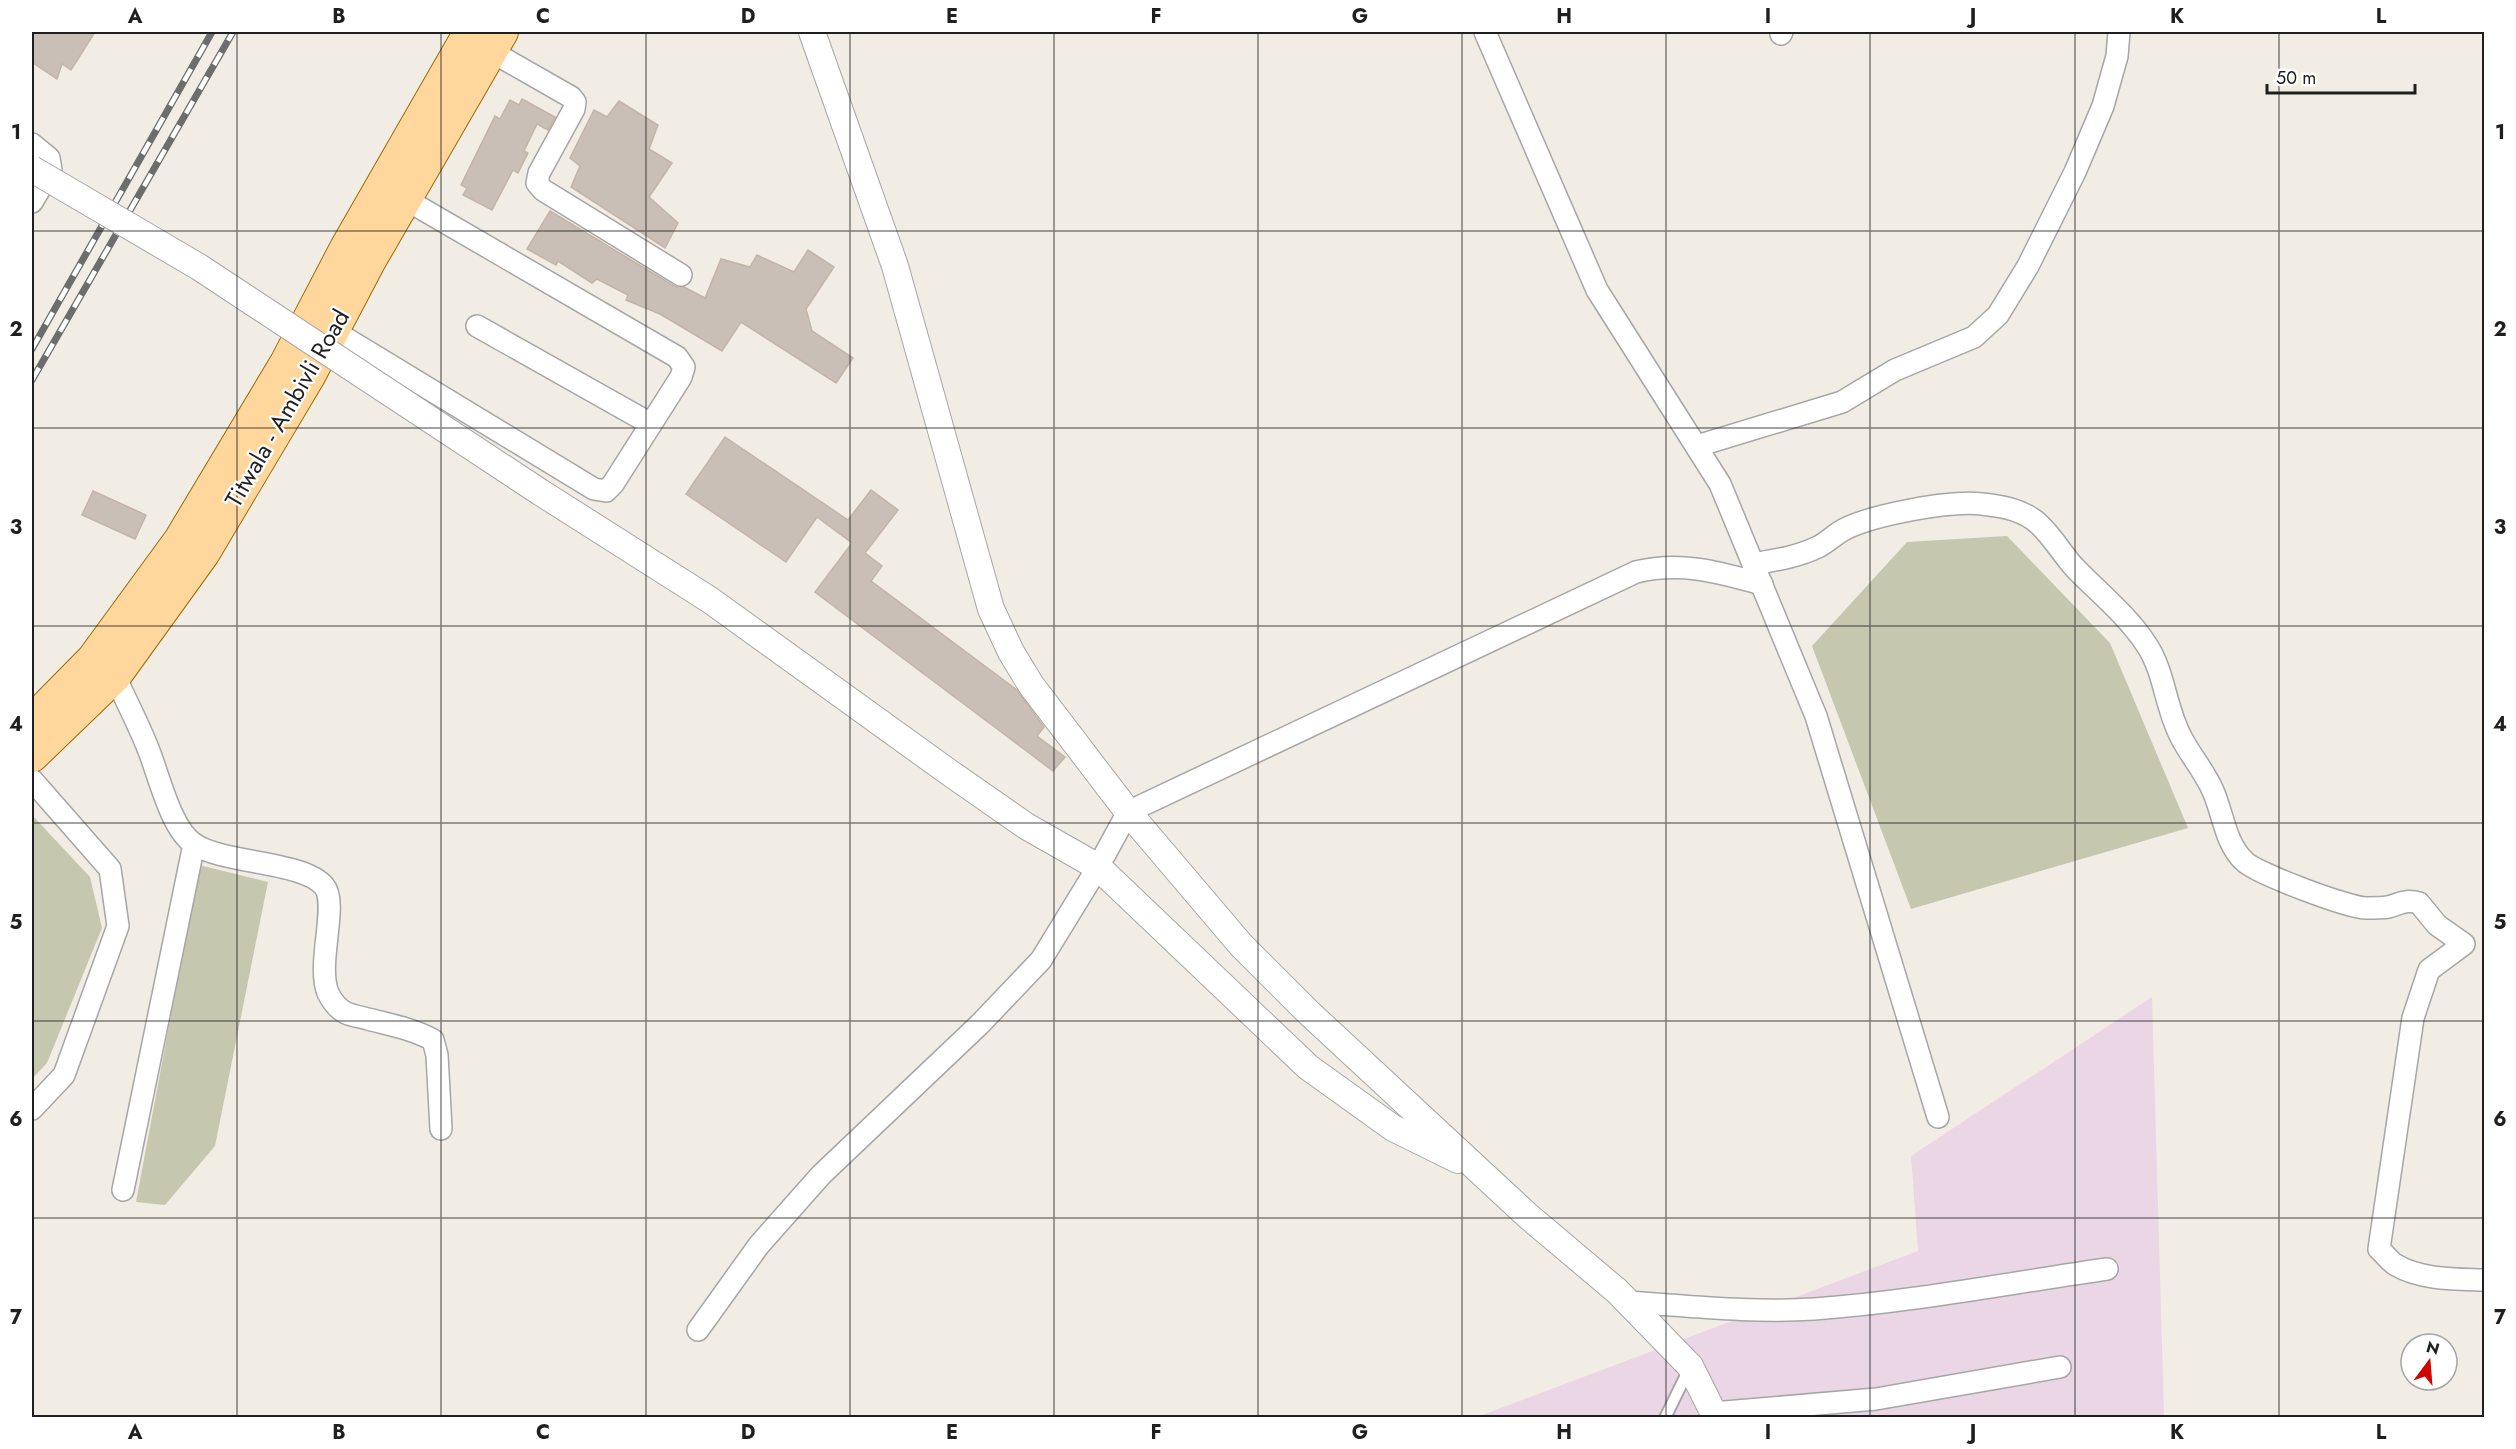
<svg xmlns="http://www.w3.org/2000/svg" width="2516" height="1449" font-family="Jost,sans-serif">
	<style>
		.industrial { fill: #ebd6e6 }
		.construction { fill: #c6c7af }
		.building { fill: #c9bfb7; stroke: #c4b4a5; stroke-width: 1.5 }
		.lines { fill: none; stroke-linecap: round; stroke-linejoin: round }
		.service-casing { stroke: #a6a6a6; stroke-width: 14 }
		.minor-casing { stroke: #a6a6a6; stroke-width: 24 }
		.tertiary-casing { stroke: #a6a6a6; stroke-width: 28 }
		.primary-casing { stroke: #9b6b00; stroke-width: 34 }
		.service { stroke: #fff; stroke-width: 10 }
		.minor { stroke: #fff; stroke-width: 21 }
		.tertiary { stroke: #fff; stroke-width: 26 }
		.primary { stroke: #ffd69c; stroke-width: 32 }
		.rail-casing { stroke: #6d6d6d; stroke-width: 7 }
		.rail { stroke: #fff; stroke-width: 4.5; stroke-dasharray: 14; stroke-linecap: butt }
		.tertiary-bridge-casing { stroke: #a6a6a6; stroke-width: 28; stroke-linecap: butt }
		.tertiary-bridge { stroke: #fff; stroke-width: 26 }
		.grid { fill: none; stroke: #1f1f1f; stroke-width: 1.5; stroke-opacity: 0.55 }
		.labels { text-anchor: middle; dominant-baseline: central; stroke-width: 4.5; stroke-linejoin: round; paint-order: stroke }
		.street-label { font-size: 24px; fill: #1f1f1f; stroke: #fff }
		.neatline { fill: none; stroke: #1f1f1f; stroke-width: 2 }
		.grid-label { font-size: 20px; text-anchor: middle; font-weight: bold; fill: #1f1f1f }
	</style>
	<rect width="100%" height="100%" fill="#f1ede5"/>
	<!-- industrial -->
	<polygon class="industrial" points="2152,997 2164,1415 2159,1418 1474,1418 1918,1251 1911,1156"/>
	<!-- construction -->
	<g class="construction">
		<polygon points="2007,536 2110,643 2188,828 1911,909 1812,646 1907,542"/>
		<polygon points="32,815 90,877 102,928 47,1063 32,1079"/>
		<polygon points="199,865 268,882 215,1146 165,1205 136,1202"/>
	</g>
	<!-- building -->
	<g class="building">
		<polygon points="32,32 95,32 71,70 62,64 57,79 32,62"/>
		<polygon points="522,99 555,117 548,130 537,124 524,151 528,153 518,173 513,170 492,210 463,195 467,188 461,185 495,116 500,119 510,100 519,105"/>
		<polygon points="619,101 658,125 649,149 672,163 649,197 678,223 665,248 571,187 580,166 570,158 594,110 607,117"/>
		<polygon points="550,211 674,286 684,287 705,298 721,259 750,267 757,255 794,272 808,250 834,267 806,309 812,331 853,358 836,383 741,322 722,351 660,314 626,300 628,295 597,279 592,283 558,261 556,265 527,249"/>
		<polygon points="725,437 848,520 871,490 898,510 865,553 882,566 871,581 1017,690 1044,727 1037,736 1065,757 1053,771 815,592 852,543 817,517 786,562 686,494"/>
		<polygon points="93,491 146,515 135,539 82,515"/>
	</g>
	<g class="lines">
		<defs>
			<polyline id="service" points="1665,1418 1689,1369"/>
			<g id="minor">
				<polyline points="1485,32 1597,290 1720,484 1816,716 1938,1117"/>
				<polyline points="1781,34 1782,32"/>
				<polyline points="480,45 571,97 575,102 574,109 539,173 537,183 543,190 681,275"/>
				<polyline points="32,144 49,158 51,170 32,202"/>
				<polyline points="477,326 651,424"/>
				<polyline points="332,330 594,489 606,491 613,484 681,377 684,367 677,357 405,199"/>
				<polyline points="1697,446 1842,402 1895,370 1974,337 1998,315 2028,266 2075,172 2103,106 2117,56 2119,32"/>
				<path d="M1753,564C1776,560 1797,557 1818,547C1828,542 1835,534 1845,529C1873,515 1950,500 1982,504C2000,506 2019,509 2034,520C2050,532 2061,553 2075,568C2098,592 2127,615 2146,644C2165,672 2165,707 2181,737C2190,755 2205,772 2213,791C2223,813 2225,843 2244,861C2255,873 2349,908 2366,908C2373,908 2381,908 2388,907C2400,904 2406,899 2419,903L2437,925L2464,944L2429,970L2413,1018L2379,1249C2385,1254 2390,1262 2396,1265C2421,1280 2457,1279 2484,1280"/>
				<path d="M105,669L115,676C126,701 139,725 149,751C159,776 171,829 194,844C224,864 303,861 324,886C339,904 316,963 328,993C332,1001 338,1009 346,1013C353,1016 361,1017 368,1019C391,1025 413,1029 433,1040L437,1055L441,1129"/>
				<polyline points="32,780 110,869 118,926 64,1075 32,1109"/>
				<polyline points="123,1190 194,844"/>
				<path d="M1628,1302C1690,1306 1752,1313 1814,1309C1912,1302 2010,1283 2107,1269"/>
				<path d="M698,1330L759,1245L821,1175L980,1024L1041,960L1098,867L1128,812L1636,572C1681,561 1718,572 1762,584"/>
				<polyline points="1713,1413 1876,1399 2060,1367"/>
			</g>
			<g id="tertiary">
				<polyline points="812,32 895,266 991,609 1011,652 1031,685 1128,812 1241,945 1308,1012 1528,1216 1617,1291 1690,1366 1716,1418"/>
				<polyline points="540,492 710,600 950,773 1026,826 1098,867 1308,1067 1393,1128 1458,1160"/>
			</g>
			<g id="primary">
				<polyline points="32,721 93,659 180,540 286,363 346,248 470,32"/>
				<polyline points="32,756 115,676 203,554 309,376 369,262 502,32"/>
			</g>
		</defs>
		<!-- service casing -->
		<use href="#service" class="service-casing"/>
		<!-- minor casing -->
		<use href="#minor" class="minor-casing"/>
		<!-- tertiary casing -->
		<use href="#tertiary" class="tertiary-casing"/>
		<!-- primary casing -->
		<use href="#primary" class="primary-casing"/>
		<!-- service -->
		<use href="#service" class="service"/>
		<!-- minor -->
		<use href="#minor" class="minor"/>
		<!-- tertiary -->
		<use href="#tertiary" class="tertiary"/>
		<!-- primary -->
		<use href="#primary" class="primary"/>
		<defs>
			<g id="rail">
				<polyline points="32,349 212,32"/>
				<polyline points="32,380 233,32"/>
			</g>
		</defs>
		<!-- rail casing -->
		<use href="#rail" class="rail-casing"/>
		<!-- rail -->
		<use href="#rail" class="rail"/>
		<defs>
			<polyline id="tertiary-bridge" points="32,169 199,267 540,492"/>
		</defs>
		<!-- tertiary-bridge casing -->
		<use href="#tertiary-bridge" class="tertiary-bridge-casing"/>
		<!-- tertiary-bridge -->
		<use href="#tertiary-bridge" class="tertiary-bridge"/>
	</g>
	<!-- grid -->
	<path class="grid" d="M237,32V1418M441,32V1418M646,32V1418M850,32V1418M1054,32V1418M1258,32V1418M1462,32V1418M1666,32V1418M1870,32V1418M2075,32V1418M2279,32V1418M32,231H2484M32,428H2484M32,626H2484M32,823H2484M32,1021H2484M32,1218H2484"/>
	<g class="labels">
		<!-- street labels -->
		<g class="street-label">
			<text transform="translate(287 408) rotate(-60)">Titwala - Ambivli Road</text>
		</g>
	</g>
	<!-- border -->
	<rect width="2516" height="1449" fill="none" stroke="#ffffff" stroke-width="66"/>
	<!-- north arrow -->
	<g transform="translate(2429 1362) rotate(16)"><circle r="28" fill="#ffffff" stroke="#a5a5a5" stroke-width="1.5"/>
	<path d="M0-4.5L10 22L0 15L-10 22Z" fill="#cf0500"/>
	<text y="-9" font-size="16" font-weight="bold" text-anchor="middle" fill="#1f1f1f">N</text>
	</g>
	<!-- scale -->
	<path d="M2267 84v9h148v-9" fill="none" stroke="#1f1f1f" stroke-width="3"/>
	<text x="2276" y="84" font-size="18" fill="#1f1f1f" stroke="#ffffff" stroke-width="4.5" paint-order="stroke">50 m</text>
	<rect x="33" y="33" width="2450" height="1383" class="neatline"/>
	<g class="grid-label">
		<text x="135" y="23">A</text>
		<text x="339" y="23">B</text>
		<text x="543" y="23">C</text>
		<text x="748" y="23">D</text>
		<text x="952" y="23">E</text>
		<text x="1156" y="23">F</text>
		<text x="1360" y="23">G</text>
		<text x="1564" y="23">H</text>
		<text x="1768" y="23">I</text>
		<text x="1973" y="23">J</text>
		<text x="2177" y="23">K</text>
		<text x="2381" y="23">L</text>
		<text x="16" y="139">1</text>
		<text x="2500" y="139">1</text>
		<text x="16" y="336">2</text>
		<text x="2500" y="336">2</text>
		<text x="16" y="534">3</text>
		<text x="2500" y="534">3</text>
		<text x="16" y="731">4</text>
		<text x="2500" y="731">4</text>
		<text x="16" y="929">5</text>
		<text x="2500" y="929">5</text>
		<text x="16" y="1126">6</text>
		<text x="2500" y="1126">6</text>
		<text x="16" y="1324">7</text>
		<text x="2500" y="1324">7</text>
		<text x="135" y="1439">A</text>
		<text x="339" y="1439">B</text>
		<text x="543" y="1439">C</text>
		<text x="748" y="1439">D</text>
		<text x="952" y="1439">E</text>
		<text x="1156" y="1439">F</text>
		<text x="1360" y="1439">G</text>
		<text x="1564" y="1439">H</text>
		<text x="1768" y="1439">I</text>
		<text x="1973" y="1439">J</text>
		<text x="2177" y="1439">K</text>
		<text x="2381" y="1439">L</text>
	</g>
</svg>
